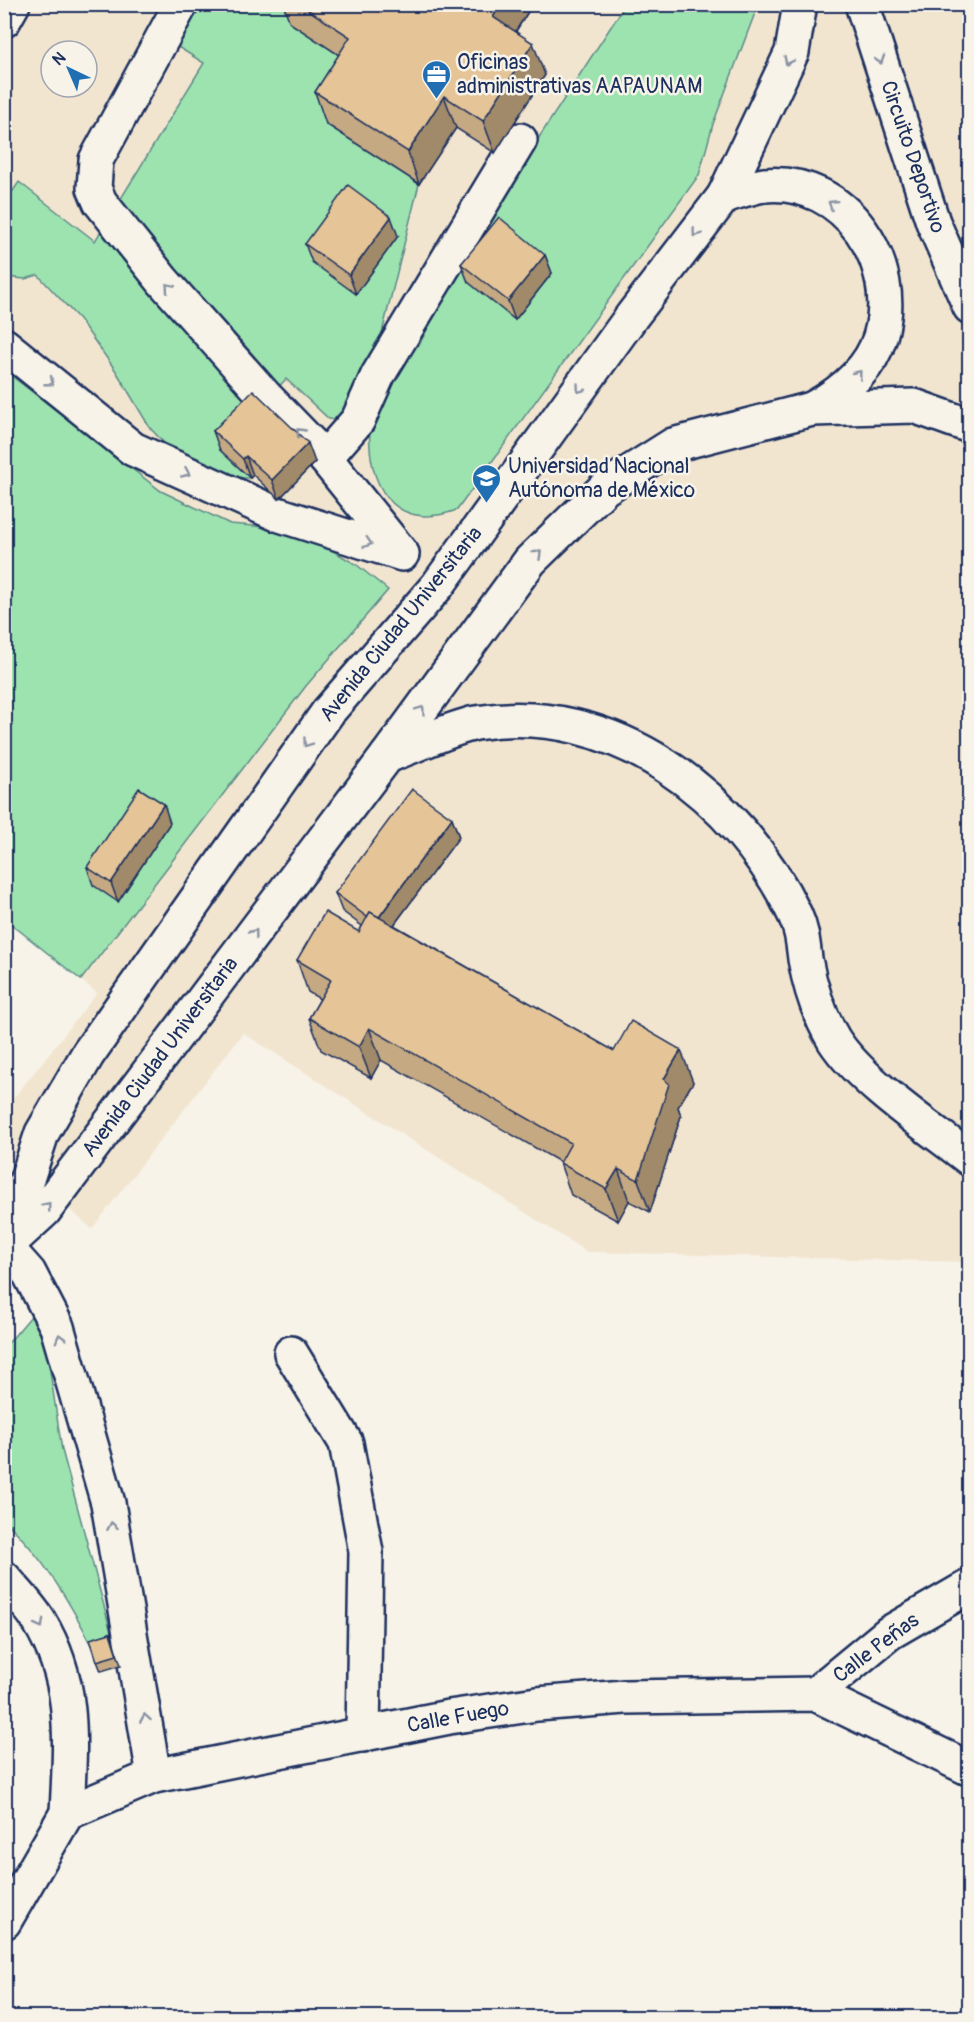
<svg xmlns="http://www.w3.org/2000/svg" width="974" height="2022" font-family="Pangolin,sans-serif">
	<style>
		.built { fill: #f2e5d0; fill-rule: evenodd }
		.green { fill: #9de3b0; stroke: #5c8987; stroke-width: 1.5 }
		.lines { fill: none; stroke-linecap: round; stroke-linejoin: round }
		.minor-casing { stroke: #1b2f5e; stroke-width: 38 }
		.minor { stroke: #f7f3e8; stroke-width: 33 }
		.wall { fill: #c5a983; stroke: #1b2f5e; stroke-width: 1.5 }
		.shaded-wall { fill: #a08a6a; stroke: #1b2f5e; stroke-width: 1.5 }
		.building { fill: #e5c598; stroke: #1b2f5e; stroke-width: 1.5 }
		.oneway { stroke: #8991a3 }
		.labels { text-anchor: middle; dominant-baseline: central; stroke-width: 5; stroke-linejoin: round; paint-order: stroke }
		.poi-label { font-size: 21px; fill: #1b2f5e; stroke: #f7f3e8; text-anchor: start }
		.street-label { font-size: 21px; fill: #1b2f5e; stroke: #f7f3e8 }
	</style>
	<rect width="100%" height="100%" fill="#f7f3e8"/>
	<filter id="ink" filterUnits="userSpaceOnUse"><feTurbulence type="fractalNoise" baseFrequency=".0167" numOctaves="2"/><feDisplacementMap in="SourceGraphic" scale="12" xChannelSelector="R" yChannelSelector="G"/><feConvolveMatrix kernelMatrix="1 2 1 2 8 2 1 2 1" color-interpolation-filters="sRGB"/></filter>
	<g filter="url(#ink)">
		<!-- built -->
		<path class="built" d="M5,5H969V1262L587,1252L243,1033L92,1229L5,1151V1109L97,993L5,919ZM51,51H87V87H51Z"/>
		<!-- green -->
		<g class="green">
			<path d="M195,5H302L362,69L326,124L419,184L381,337L420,343L482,225L625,5H758L713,124L699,175L457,510C392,533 366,483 370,426L329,419L286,379L220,450L250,478H232L180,457L166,445L150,428L116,371L79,319L38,275L25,279L5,277L4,204L19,182L95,241L204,63L173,44Z"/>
			<polygon points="5,371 161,491 230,524 265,527 298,535 330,549 357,565 388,590 306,686 81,980 5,919"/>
			<path d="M32,1315H38L43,1325L62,1450L114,1643L94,1649C70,1603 43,1556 5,1521L4,1348Z"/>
		</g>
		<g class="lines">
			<defs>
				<g id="minor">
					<polyline points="862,4 933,222 970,307"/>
					<polyline points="4,20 13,4"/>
					<path d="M724,196C737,192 751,187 764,185C846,177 902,264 880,337C870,371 841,393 812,409"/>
					<polyline points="4,345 133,449 277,514 402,554 325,458 265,396 163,281 100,202 94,188 96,160 181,4"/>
					<polyline points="325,458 358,420 378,375 520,140"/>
					<path d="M387,756C413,747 450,728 476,723C614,700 739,797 795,915C802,930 803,943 805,959C810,987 819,1015 834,1040C861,1082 929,1127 970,1159"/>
					<polyline points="7,1245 44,1211 387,756 530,561 605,488 673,445 812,409 914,406 970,426"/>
					<polyline points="6,1247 29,1273 57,1327 108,1503 154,1776"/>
					<polyline points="4,1249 42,1133 88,1054 328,712 438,585 632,316 724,196 792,52 800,4"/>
					<polyline points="291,1353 346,1443 366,1552 363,1735"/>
					<path d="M4,1578C16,1592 30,1606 39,1621C77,1684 70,1743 67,1813"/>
					<polyline points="815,1694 889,1633 970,1586"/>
					<polyline points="4,1922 67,1813 154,1776 449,1717 537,1704 625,1697 815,1694 970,1769"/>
				</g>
			</defs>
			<!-- minor casing -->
			<use href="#minor" class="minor-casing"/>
			<!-- minor -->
			<use href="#minor" class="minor"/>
		</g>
		<!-- wall -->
		<g class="wall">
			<polygon points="283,4 533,4 516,31 545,75 495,153 456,128 419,184 326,124 315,92 339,55 290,23"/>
			<polygon points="398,236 356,294 312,262 305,244"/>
			<polygon points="545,255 552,273 515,320 468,282 461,264"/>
			<polygon points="213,431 315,462 279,499 253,475 250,478 220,450"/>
			<polygon points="452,818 459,837 394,925 614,1051 693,1082 678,1107 681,1116 650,1212 629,1201 618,1221 571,1195 560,1163 560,1162 381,1060 371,1078 321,1050 309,1018 320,999 308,992 297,960 359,932 362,926 342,911 335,893"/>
			<polygon points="170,823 118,902 93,885 87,867"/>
			<polygon points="110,1633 121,1665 101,1671 97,1661"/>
		</g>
		<!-- shaded-wall -->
		<g class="shaded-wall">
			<polygon points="501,4 533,4 504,49 493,17"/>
			<polygon points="533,43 545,75 495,153 483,121"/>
			<polygon points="444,96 456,128 419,184 408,152"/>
			<polygon points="391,217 398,236 356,294 349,275"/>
			<polygon points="545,255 552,273 515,320 508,301"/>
			<polygon points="308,443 315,462 279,499 272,480"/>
			<polygon points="246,456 253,475 250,478 243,459"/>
			<polygon points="164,804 170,823 118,902 111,883"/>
			<polygon points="452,818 459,837 382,941 375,923"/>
			<polygon points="369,1028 381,1060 371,1078 359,1047"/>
			<polygon points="681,1050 693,1082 678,1107 681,1116 650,1212 638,1180 664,1079"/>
			<polygon points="618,1169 629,1201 618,1221 606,1189"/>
		</g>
		<!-- building -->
		<g class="building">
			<polygon points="299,4 501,4 493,17 533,43 483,121 444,96 408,152 315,92 350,37"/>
			<polygon points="348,185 391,217 349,275 305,244"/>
			<polygon points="499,217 545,255 508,301 461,264"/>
			<polygon points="253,390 308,443 272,480 246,456 243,459 213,431"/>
			<polygon points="139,788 164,804 111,883 87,867"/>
			<polygon points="412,789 452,818 379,917 370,912 367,917 335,893"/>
			<polygon points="325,912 359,932 370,912 614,1051 631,1021 681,1050 664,1079 669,1084 638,1180 618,1169 606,1189 560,1163 571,1143 369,1028 359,1047 309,1018 331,980 297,960"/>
			<polygon points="110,1633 117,1655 97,1661 90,1639"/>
		</g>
		<!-- one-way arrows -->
		<defs><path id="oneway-chevron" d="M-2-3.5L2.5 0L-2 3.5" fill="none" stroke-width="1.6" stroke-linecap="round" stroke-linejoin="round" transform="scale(1.5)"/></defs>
		<g class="oneway">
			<use href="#oneway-chevron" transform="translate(880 60) rotate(72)"/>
			<use href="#oneway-chevron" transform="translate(788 61) rotate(115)"/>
			<use href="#oneway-chevron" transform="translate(832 204) rotate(-148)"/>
			<use href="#oneway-chevron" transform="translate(696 233) rotate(127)"/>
			<use href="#oneway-chevron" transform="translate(169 287) rotate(-131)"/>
			<use href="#oneway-chevron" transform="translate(858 374) rotate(-51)"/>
			<use href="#oneway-chevron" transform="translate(50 382) rotate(39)"/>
			<use href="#oneway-chevron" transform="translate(580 389) rotate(126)"/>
			<use href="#oneway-chevron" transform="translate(300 432) rotate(-134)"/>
			<use href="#oneway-chevron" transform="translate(186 473) rotate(24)"/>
			<use href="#oneway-chevron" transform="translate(368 543) rotate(18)"/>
			<use href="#oneway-chevron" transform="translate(538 554) rotate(-44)"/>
			<use href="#oneway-chevron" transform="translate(421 710) rotate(-54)"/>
			<use href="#oneway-chevron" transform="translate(307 743) rotate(125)"/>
			<use href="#oneway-chevron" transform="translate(254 933) rotate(-53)"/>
			<use href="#oneway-chevron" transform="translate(47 1206) rotate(-51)"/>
			<use href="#oneway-chevron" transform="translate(60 1338) rotate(-106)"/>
			<use href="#oneway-chevron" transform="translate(112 1526) rotate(-100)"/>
			<use href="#oneway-chevron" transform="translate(40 1624) rotate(61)"/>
			<use href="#oneway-chevron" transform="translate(145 1718) rotate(-100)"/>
		</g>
	</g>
	<!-- icons -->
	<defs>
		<symbol id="office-pin" viewBox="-11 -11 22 30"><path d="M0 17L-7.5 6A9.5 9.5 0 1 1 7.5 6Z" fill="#1f6fb2" stroke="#f7f3e8"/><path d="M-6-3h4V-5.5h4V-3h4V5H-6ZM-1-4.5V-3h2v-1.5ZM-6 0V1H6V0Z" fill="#fff"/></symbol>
		<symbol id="university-pin" viewBox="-11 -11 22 30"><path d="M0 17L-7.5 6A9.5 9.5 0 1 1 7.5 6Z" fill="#1f6fb2" stroke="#f7f3e8"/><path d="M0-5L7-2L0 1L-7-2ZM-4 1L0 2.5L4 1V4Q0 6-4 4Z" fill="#fff"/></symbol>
	</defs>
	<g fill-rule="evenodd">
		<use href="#office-pin" x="420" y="58" width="33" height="45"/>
		<use href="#university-pin" x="470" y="462" width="33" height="45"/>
	</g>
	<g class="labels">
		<!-- poi labels -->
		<g class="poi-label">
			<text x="457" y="62">Oficinas<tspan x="457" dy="24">administrativas AAPAUNAM</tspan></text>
			<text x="508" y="466">Universidad Nacional<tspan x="508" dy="24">Autónoma de México</tspan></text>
		</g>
		<!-- street labels -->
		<g class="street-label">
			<text transform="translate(913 157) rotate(71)">Circuito Deportivo</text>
			<text transform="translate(401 624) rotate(-51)">Avenida Ciudad Universitaria</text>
			<text transform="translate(160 1057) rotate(-53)">Avenida Ciudad Universitaria</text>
			<text transform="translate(876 1648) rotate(-37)">Calle Peñas</text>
			<text transform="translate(458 1717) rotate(-10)">Calle Fuego</text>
		</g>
	</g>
	<!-- margin -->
	<rect width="974" height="2022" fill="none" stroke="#f7f3e8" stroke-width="24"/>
	<rect x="12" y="12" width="950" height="1998" fill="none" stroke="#1b2f5e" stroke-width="2" filter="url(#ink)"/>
	<!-- north arrow -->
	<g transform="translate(69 69) rotate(316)"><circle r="28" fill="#f7f3e8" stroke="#9fa5b1" stroke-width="1.5"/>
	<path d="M0-4.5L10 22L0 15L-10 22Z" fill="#1f6fb2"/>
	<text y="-9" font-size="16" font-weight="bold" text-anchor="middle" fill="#1b2f5e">N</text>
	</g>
</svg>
